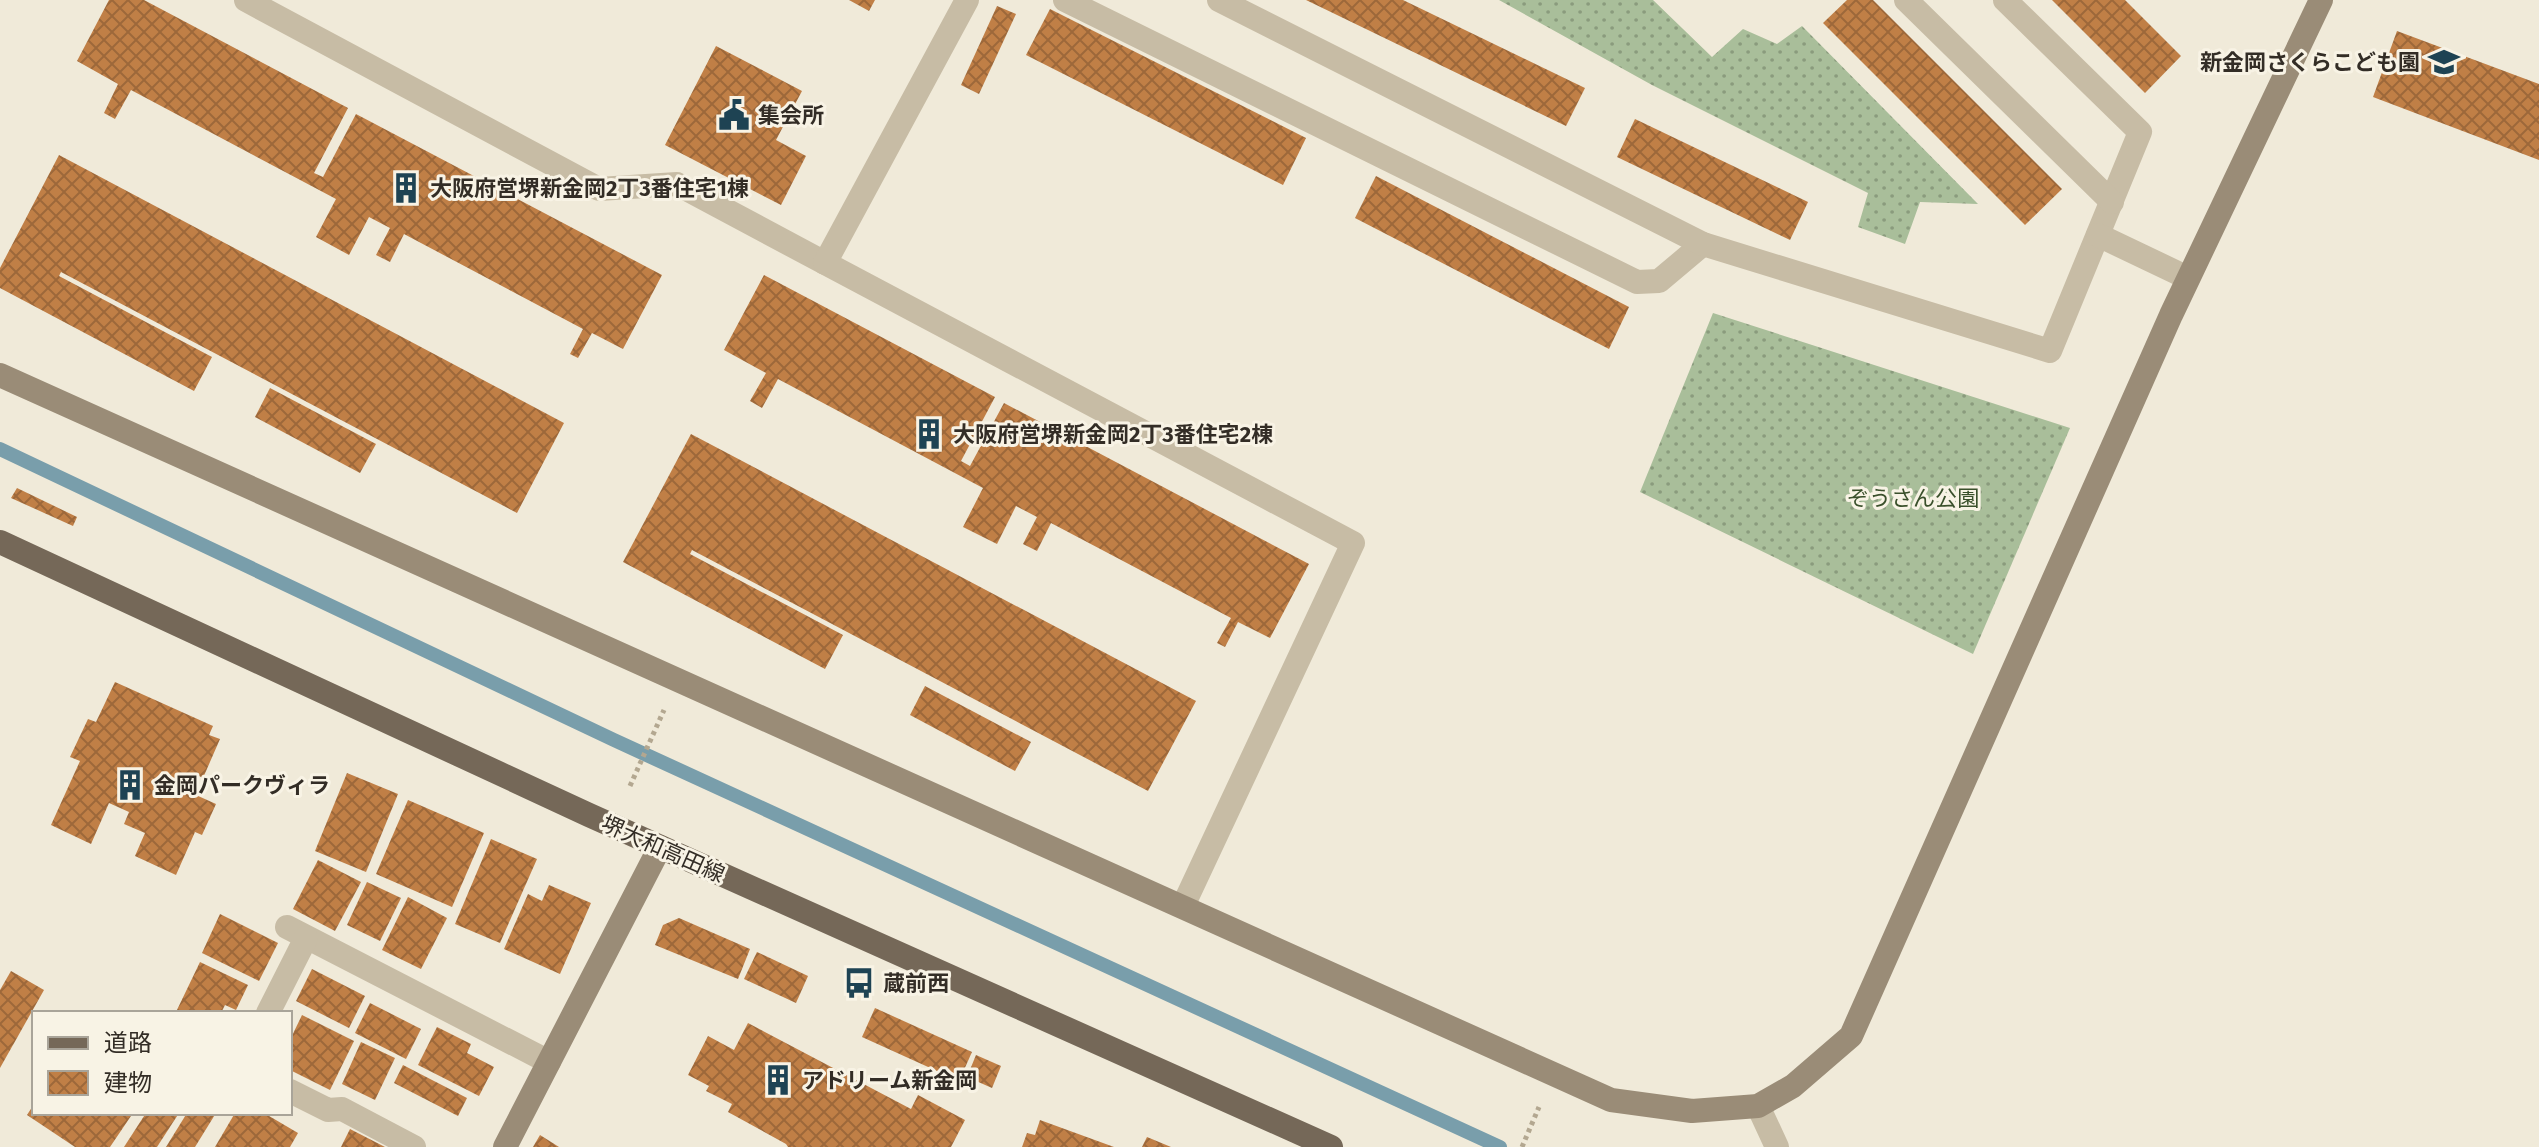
<svg xmlns="http://www.w3.org/2000/svg" width="2539" height="1147" font-family="'Fira Sans','Noto Sans JP',sans-serif">
	<style>
		.grass { fill: url(#grass-dots) }
		.lines { fill: none; stroke-linecap: round; stroke-linejoin: round }
		.stream { stroke: #799eab; stroke-width: 14 }
		.building { fill: url(#building-cross-hatch) }
		.path { stroke: #b3a790; stroke-width: 5; stroke-dasharray: 4 4; stroke-linecap: butt }
		.lane { stroke: #c7bca5; stroke-width: 24 }
		.street { stroke: #c7bca5; stroke-width: 24 }
		.secondary { stroke: #9a8c77; stroke-width: 24 }
		.primary { stroke: #756858; stroke-width: 24 }
		.labels { text-anchor: middle; dominant-baseline: central; stroke-width: 6; stroke-linejoin: round; paint-order: stroke }
		.poi-label { font-size: 22px; font-weight: bold; fill: #332d26; stroke: #f8f3e5; text-anchor: start }
		.park-label { font-size: 22px; fill: #3a502b; stroke: #f8f3e5 }
		.street-label { font-size: 22px; fill: #332d26; stroke: #f8f3e5 }
	</style>
	<defs>
		<pattern id="grass-dots" width="8" height="8" patternUnits="userSpaceOnUse" patternTransform="scale(2)"><rect width="8" height="8" fill="#a9be9a"/><path d="M2 2h.1M6 6h.1" fill="none" stroke="#8a9b7d" stroke-width="1.8" stroke-linecap="round"/></pattern>
		<pattern id="building-cross-hatch" width="8" height="8" patternUnits="userSpaceOnUse" patternTransform="scale(2)"><rect width="8" height="8" fill="#c07f46"/><path d="M0 0l8 8M0 8l8-8" fill="none" stroke="#9d683a"/></pattern>
	</defs>
	<rect width="100%" height="100%" fill="#f0ead9"/>
	<!-- grass -->
	<g class="grass">
		<polygon points="1499,0 1653,0 1712,57 1743,29 1777,44 1802,26 1978,204 1920,202 1905,244 1858,227 1868,193 1652,85"/>
		<polygon points="1713,313 2070,428 1973,654 1640,492"/>
	</g>
	<g class="lines">
		<!-- stream -->
		<polyline class="stream" points="0,449 614,740 1500,1147"/>
	</g>
	<!-- building -->
	<g class="building">
		<polygon points="109,0 144,0 348,108 314,173 323,177 356,114 662,275 623,349 592,333 578,358 570,354 583,329 404,234 390,262 376,255 390,228 369,217 349,255 316,237 336,199 131,90 115,119 104,113 118,84 77,61"/>
		<polygon points="849,0 875,0 869,11"/>
		<polygon points="1306,0 1403,0 1585,88 1566,126"/>
		<polygon points="1847,0 1873,0 2062,189 2025,225 1823,23"/>
		<polygon points="2052,0 2125,0 2181,56 2145,93"/>
		<polygon points="997,6 1016,14 979,94 961,85"/>
		<polygon points="1050,9 1306,138 1283,185 1026,55"/>
		<polygon points="2397,31 2539,84 2539,160 2373,97"/>
		<polygon points="716,46 802,91 776,140 806,156 781,205 665,145"/>
		<polygon points="1635,119 1808,202 1790,240 1617,157"/>
		<polygon points="59,155 564,423 517,513 61,272 59,276 212,357 194,391 0,288 0,268"/>
		<polygon points="1376,176 1629,307 1609,349 1355,218"/>
		<polygon points="764,275 995,397 961,461 970,466 1004,403 1309,564 1270,638 1238,622 1225,647 1217,643 1231,618 1051,523 1037,551 1023,544 1037,517 1016,506 997,544 963,527 983,488 778,379 762,408 750,401 766,373 724,350"/>
		<polygon points="270,388 376,444 360,473 255,417"/>
		<polygon points="691,434 1196,701 1148,791 692,550 690,554 843,635 825,669 623,562"/>
		<polygon points="17,488 77,517 73,526 11,498"/>
		<polygon points="115,682 213,726 209,735 220,739 203,778 195,774 187,791 216,804 202,835 195,832 176,875 135,856 145,833 124,824 129,812 109,803 91,844 51,825 80,761 70,757 88,719 96,722"/>
		<polygon points="925,686 1031,742 1015,771 910,715"/>
		<polygon points="347,773 398,794 366,872 315,851"/>
		<polygon points="408,800 484,833 452,907 376,874"/>
		<polygon points="491,839 537,859 500,943 455,924"/>
		<polygon points="318,860 361,882 335,931 293,909"/>
		<polygon points="367,882 401,898 380,941 347,925"/>
		<polygon points="549,885 591,903 560,974 504,949 528,894 542,901"/>
		<polygon points="408,897 447,918 421,969 382,950"/>
		<polygon points="220,914 278,943 259,981 202,953"/>
		<polygon points="679,918 750,949 738,979 655,945 663,925"/>
		<polygon points="757,952 808,976 796,1003 744,979"/>
		<polygon points="200,962 248,985 236,1010 225,1005 221,1013 176,1012"/>
		<polygon points="312,969 365,996 349,1028 296,1001"/>
		<polygon points="11,971 44,990 0,1068 0,990"/>
		<polygon points="370,1003 421,1029 406,1059 355,1033"/>
		<polygon points="875,1008 972,1052 959,1081 862,1037"/>
		<polygon points="302,1015 354,1041 330,1090 290,1070 290,1040"/>
		<polygon points="748,1023 911,1109 918,1095 965,1120 951,1147 788,1147 786,1144 728,1112 732,1104 706,1091 709,1086 688,1075 708,1036 734,1050"/>
		<polygon points="437,1027 471,1044 467,1053 494,1067 479,1096 418,1065"/>
		<polygon points="361,1042 395,1058 375,1100 342,1084"/>
		<polygon points="976,1055 1001,1066 992,1088 967,1077"/>
		<polygon points="403,1065 467,1098 458,1116 394,1083"/>
		<polygon points="34,1104 34,1113 133,1113 110,1147 75,1147 27,1115"/>
		<polygon points="146,1113 179,1113 157,1147 124,1147"/>
		<polygon points="187,1113 216,1113 195,1147 166,1147"/>
		<polygon points="235,1113 264,1113 298,1133 290,1147 215,1147"/>
		<polygon points="1040,1120 1114,1147 1022,1147 1027,1133 1035,1135"/>
		<polygon points="350,1129 385,1147 341,1147"/>
		<polygon points="540,1135 559,1147 533,1147"/>
		<polygon points="1147,1137 1171,1147 1142,1147"/>
	</g>
	<g class="lines">
		<!-- path -->
		<g class="path">
			<polyline points="630,786 664,710"/>
			<polyline points="1522,1147 1539,1107"/>
		</g>
		<!-- lane -->
		<g class="lane">
			<polyline points="246,0 599,189 677,184 825,263"/>
			<polyline points="967,0 825,263 1353,543 1183,906"/>
			<polyline points="1065,0 1637,282 1659,281 1703,244"/>
			<polyline points="1219,0 1703,244 2050,351 2140,132 2005,0"/>
			<polyline points="1906,0 2112,202"/>
			<polyline points="2098,235 2188,278"/>
			<polyline points="287,927 549,1062"/>
			<polyline points="268,1013 306,938"/>
			<polyline points="1758,1106 1777,1147"/>
		</g>
		<!-- street -->
		<polyline class="street" points="290,1091 328,1110 342,1109 414,1147"/>
		<!-- secondary -->
		<g class="secondary">
			<polyline points="0,375 1611,1100 1692,1111 1758,1106 1793,1086 1851,1036 2171,315 2321,0"/>
			<polyline points="505,1147 660,847"/>
		</g>
		<!-- primary -->
		<polyline class="primary" points="0,542 589,815 1331,1147"/>
	</g>
	<!-- icons -->
	<defs>
		<symbol id="school-bare" viewBox="-9 -9 18 18"><path d="M0-5L7-2L0 1L-7-2ZM-4 1L0 2.5L4 1V4Q0 6-4 4Z" fill="#1e4353" stroke="#f8f3e5" stroke-width="2.5" paint-order="stroke"/></symbol>
		<symbol id="civic-bare" viewBox="-9 -9 18 18"><path d="M-.6-6.5H3V-4.5H.6V-3L4-1V1h2V6H-6V1h2V-1L-.6-3ZM-1.2 2.5V6h2.4V2.5Z" fill="#1e4353" stroke="#f8f3e5" stroke-width="2.5" paint-order="stroke"/></symbol>
		<symbol id="building-bare" viewBox="-9 -9 18 18"><path d="M-4-6H4V6H1V3H-1V6H-4ZM-2.5-4.3h1.7v1.8h-1.7ZM.8-4.3h1.7v1.8H.8ZM-2.5-1h1.7V.8h-1.7ZM.8-1h1.7V.8H.8Z" fill="#1e4353" stroke="#f8f3e5" stroke-width="2.5" paint-order="stroke"/></symbol>
		<symbol id="bus-bare" viewBox="-9 -9 18 18"><path d="M-5-6H5V4H4V6H2V4H-2V6H-4V4H-5ZM-3.5-4V0h7V-4ZM-3.5 1.2v1.5H-2V1.2ZM2 1.2v1.5H3.5V1.2Z" fill="#1e4353" stroke="#f8f3e5" stroke-width="2.5" paint-order="stroke"/></symbol>
	</defs>
	<g fill-rule="evenodd">
		<use href="#school-bare" x="2422" y="40" width="44" height="44"/>
		<use href="#civic-bare" x="712" y="93" width="44" height="44"/>
		<use href="#building-bare" x="384" y="166" width="44" height="44"/>
		<use href="#building-bare" x="907" y="412" width="44" height="44"/>
		<use href="#building-bare" x="108" y="763" width="44" height="44"/>
		<use href="#bus-bare" x="837" y="961" width="44" height="44"/>
		<use href="#building-bare" x="756" y="1058" width="44" height="44"/>
	</g>
	<g class="labels">
		<!-- poi labels -->
		<g class="poi-label">
			<text x="2420" y="62" text-anchor="end">新金岡さくらこども園</text>
			<text x="758" y="115">集会所</text>
			<text x="430" y="188">大阪府営堺新金岡2丁3番住宅1棟</text>
			<text x="953" y="434">大阪府営堺新金岡2丁3番住宅2棟</text>
			<text x="154" y="785">金岡パークヴィラ</text>
			<text x="883" y="983">蔵前西</text>
			<text x="802" y="1080">アドリーム新金岡</text>
		</g>
		<!-- park labels -->
		<g class="park-label">
			<text x="1913" y="498">ぞうさん公園</text>
		</g>
		<!-- street labels -->
		<g class="street-label">
			<text transform="translate(663 849) rotate(24)">堺大和高田線</text>
		</g>
	</g>
	<!-- legend -->
	<rect x="32" y="1011" width="260" height="104" fill="#f8f3e5" stroke="#a9a499" stroke-width="2"/>
	<rect x="48" y="1037" width="40" height="12" fill="#756858" stroke="#a9a499" stroke-width="2"/>
	<text x="104" y="1051" font-size="24" fill="#332d26">道路</text>
	<rect x="48" y="1071" width="40" height="24" fill="url(#building-cross-hatch)" stroke="#a9a499" stroke-width="2"/>
	<text x="104" y="1091" font-size="24" fill="#332d26">建物</text>
</svg>
